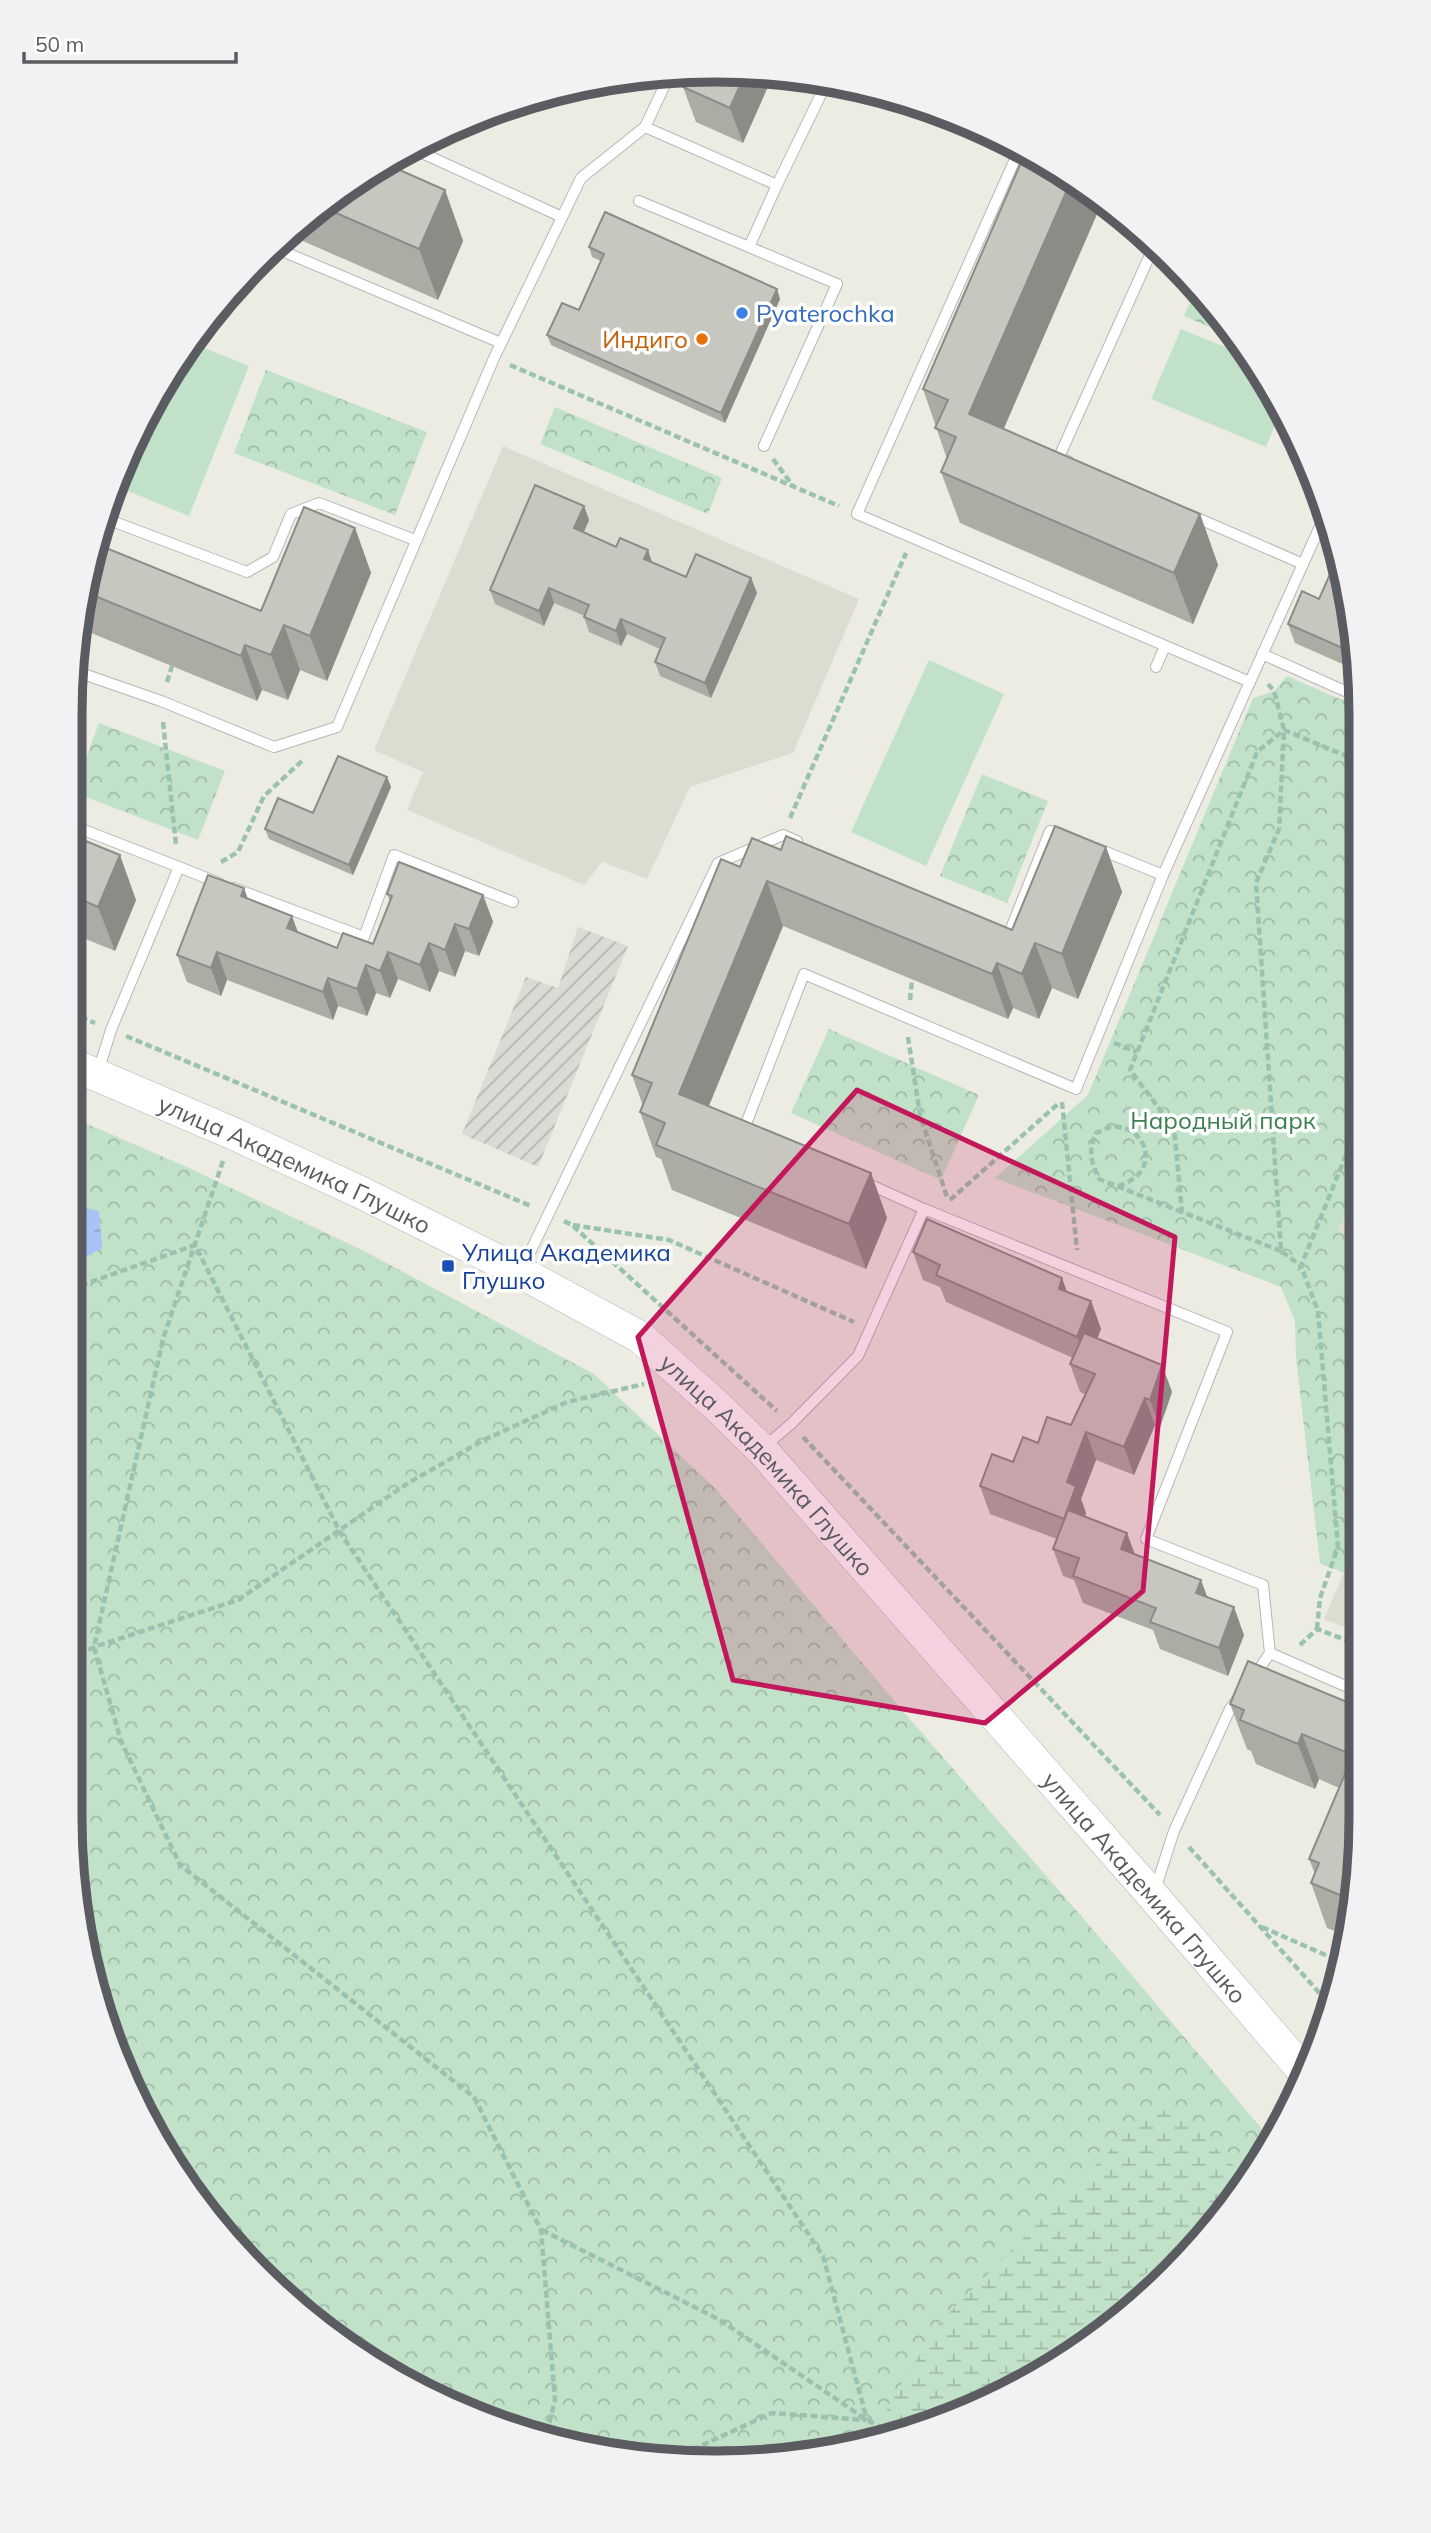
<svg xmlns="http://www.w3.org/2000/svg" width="1431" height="2533" font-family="Mulish,sans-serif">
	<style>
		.industrial { fill: url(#industrial-furrows) }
		.education { fill: #dcdcd1 }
		.grass { fill: #c1e2c8 }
		.forest { fill: url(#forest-crowns) }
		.wetland { fill: url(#wetland-marsh) }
		.water { fill: url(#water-ripples) }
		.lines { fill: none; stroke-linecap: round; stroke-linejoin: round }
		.lane-casing { stroke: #b5b6bc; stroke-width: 12 }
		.secondary-casing { stroke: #b6b7be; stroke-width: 33 }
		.path { stroke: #9bc2af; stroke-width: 4.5; stroke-dasharray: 7 3.5; stroke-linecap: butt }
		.lane { stroke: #fff; stroke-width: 10 }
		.secondary { stroke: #fff; stroke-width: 32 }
		.wall { fill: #acaba4 }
		.shaded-wall { fill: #8c8b86 }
		.building { fill: #c8c7bf; stroke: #8c8b86; stroke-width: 2 }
		.marked { fill: #c2185b; fill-opacity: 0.2; stroke: #c2185b; stroke-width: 5; stroke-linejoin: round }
		.shop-dot { fill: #3f7fe0; stroke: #fff; stroke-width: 2.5 }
		.food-dot { fill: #e8710a; stroke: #fff; stroke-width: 2.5 }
		.transit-dot { fill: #1a4fb4; stroke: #fff; stroke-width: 2.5 }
		.labels { text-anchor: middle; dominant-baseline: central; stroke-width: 7; stroke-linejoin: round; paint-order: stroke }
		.shop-label { font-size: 24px; fill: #366cbe; stroke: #fff; text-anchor: start }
		.food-label { font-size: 24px; fill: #c56008; stroke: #fff; text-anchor: end }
		.park-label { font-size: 24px; fill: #3c804f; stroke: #fff }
		.street-label { font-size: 24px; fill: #5b5c62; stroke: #fff }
		.transit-label { font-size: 24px; fill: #164399; stroke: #fff; text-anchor: start }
		.rim { fill: none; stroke: #5b5c62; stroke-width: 9 }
	</style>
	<defs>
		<pattern id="industrial-furrows" width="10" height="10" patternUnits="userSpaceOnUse" patternTransform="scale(1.75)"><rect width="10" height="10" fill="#dbdbd5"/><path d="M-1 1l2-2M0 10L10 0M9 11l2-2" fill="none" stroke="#b5b5b0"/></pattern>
		<pattern id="forest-crowns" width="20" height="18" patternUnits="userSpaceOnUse" patternTransform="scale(1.75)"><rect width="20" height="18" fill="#c1e2c8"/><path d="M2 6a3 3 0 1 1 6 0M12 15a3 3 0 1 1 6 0" fill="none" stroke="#a0baa6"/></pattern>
		<pattern id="wetland-marsh" width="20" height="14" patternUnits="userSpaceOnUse" patternTransform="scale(1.75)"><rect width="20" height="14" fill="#c1e2c8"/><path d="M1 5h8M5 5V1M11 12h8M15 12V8" fill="none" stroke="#a0baa6"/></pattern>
		<pattern id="water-ripples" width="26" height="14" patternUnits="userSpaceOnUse" patternTransform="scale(1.75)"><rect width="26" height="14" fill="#a8c2f7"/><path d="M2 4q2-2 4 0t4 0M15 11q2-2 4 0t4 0" fill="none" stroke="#8ca1cb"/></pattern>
	</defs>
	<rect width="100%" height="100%" fill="#ecece3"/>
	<!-- industrial -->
	<polygon class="industrial" points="578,927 628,946 538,1167 462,1134 526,977 558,988"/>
	<!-- education -->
	<g class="education">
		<polygon points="503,446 859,599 793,753 690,787 647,879 602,862 584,885 407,810 423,772 374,750"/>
		<polygon points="1357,1186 1358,1240 1338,1232"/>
		<polygon points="1359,1538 1359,1633 1324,1619"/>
	</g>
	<!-- grass -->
	<g class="grass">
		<polygon points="1181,329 1254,359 1280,413 1266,447 1151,399"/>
		<polygon points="192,343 249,366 189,516 118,487 157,392"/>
		<polygon points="929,660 1004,694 926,866 851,832"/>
	</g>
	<!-- forest -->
	<g class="forest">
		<polygon points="1196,288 1237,339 1184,316"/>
		<polygon points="266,370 427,432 395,515 234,453"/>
		<polygon points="555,407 722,478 708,514 540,444"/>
		<polygon points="1287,676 1356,706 1357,1186 1338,1231 1358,1240 1359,1538 1344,1573 1320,1563 1296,1358 1295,1321 1281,1287 995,1178 1088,1095 1253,698 1274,691"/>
		<polygon points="99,723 225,771 198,840 73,792"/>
		<polygon points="982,774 1048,801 1007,903 940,876"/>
		<polygon points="829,1029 979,1095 941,1180 791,1113"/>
		<polygon points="71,1117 187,1167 366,1252 594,1374 716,1489 902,1710 1108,1947 1273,2142 1141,2303 962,2414 757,2462 548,2441 357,2354 203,2210 104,2025 70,1817"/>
	</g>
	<!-- wetland -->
	<polygon class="wetland" points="1174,2108 1234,2166 1233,2185 1080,2341 962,2414 883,2432 887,2407 940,2322 1145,2115"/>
	<!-- water -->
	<polygon class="water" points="71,1205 99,1211 102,1248 71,1265"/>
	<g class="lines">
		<defs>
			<g id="lane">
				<polyline points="645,127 671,72"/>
				<polyline points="411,148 562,217"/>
				<polyline points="1020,148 857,514 1250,682"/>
				<polyline points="639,201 749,247"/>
				<polyline points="275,248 501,343"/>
				<polyline points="764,446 837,284 749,247 777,185"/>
				<polyline points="1068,461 1059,457 1154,246"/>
				<polyline points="104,518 247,572 273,557 291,514 319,503 415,540"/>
				<polyline points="1303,564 1327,511"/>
				<polyline points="1262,654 1356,696"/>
				<polyline points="1156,667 1165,646"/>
				<polyline points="72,670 161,701 274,747 337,727 494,358 581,178 645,127 777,185 827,82"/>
				<polyline points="71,825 179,867 111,1030 98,1072"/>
				<polyline points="179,867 219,883"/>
				<polyline points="1163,875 1303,564 1188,514"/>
				<polyline points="234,888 364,937 394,855 513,902"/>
				<polyline points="1003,934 1008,936 1050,831 1064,836"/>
				<polyline points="750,1132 744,1129 804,974 1076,1089 1163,875 1096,848"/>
				<polyline points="924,1209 1227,1332 1146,1539 1263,1585 1270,1653"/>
				<polyline points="522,1269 718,863 783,835 797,841"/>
				<polyline points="764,1447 791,1424 858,1356 924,1209 864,1182"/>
				<polyline points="1253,1678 1270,1653 1359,1692"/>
				<polyline points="1155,1890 1174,1831 1230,1709 1239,1697"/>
			</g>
			<g id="secondary">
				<path id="s1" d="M71,1064L232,1133L362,1193L520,1272L640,1337L718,1407L761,1449L1153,1896L1305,2073"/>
			</g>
		</defs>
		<!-- lane casing -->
		<use href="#lane" class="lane-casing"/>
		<!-- secondary casing -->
		<use href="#secondary" class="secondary-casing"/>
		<!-- path -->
		<g class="path">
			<polyline points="510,365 839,506"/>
			<polyline points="773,459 793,486"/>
			<polyline points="167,682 172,666"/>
			<polyline points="1268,684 1274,691 1284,730 1279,829 1256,883 1281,1251 1301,1266"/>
			<polyline points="163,722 176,845"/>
			<polyline points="790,818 906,553"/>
			<polyline points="221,862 238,852 264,796 303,760"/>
			<polyline points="910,1000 912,980"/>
			<polyline points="71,1013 95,1023"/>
			<polyline points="126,1036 531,1206"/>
			<polyline points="908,1037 920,1115 947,1197"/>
			<polyline points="1114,1043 1137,1052"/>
			<polyline points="1062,1102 1077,1250"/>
			<polyline points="223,1161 163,1339 94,1647 121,1741 180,1865 474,2097 541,2230 555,2400 545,2440"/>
			<path d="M1118,1186C1126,1183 1136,1179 1141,1171C1155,1150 1136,1124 1111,1127C1106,1128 1100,1132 1096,1133C1088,1151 1091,1162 1099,1179L1182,1212"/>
			<polyline points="950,1200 1059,1103"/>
			<polyline points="564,1221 572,1225 777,1411"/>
			<polyline points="573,1225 669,1240 854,1322"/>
			<polyline points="1281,1251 1182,1212 1174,1128 1130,1070 1257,752 1284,730 1356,760"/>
			<polyline points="71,1289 195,1245 340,1532 823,2256 867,2420"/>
			<polyline points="803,1437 1160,1815"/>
			<polyline points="1317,1629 1320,1598 1338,1547 1318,1311 1301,1266 1357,1128"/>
			<polyline points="1300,1645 1317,1629 1359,1645"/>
			<polyline points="70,1660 94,1647 238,1600 408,1483 484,1440 567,1402 644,1384"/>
			<polyline points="1189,1847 1331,2006"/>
			<polyline points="1262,1927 1339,1961"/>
			<polyline points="542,2230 720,2320 867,2420 888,2431"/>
			<polyline points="683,2454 772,2413 866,2420"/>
		</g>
		<!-- lane -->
		<use href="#lane" class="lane"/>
		<!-- secondary -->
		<use href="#secondary" class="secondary"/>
	</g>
	<!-- wall -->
	<g class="wall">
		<polygon points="773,75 743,143 696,122 683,87"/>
		<polygon points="1026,151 1003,429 1200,514 1218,565 1193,624 960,523 941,472 947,459 923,389"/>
		<polygon points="445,190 463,241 438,300 289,235 323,203"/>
		<polygon points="589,247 780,299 725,423 551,345 547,335 579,310 601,261 592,257"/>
		<polygon points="584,506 589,520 584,532 686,577 751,578 757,593 711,698 660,676 655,662 660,649 627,634 621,646 589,632 584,617 585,616 554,603 544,626 495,604 490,590"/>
		<polygon points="355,528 371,573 327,681 300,670 288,700 262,690 257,701 79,628 92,548 261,611"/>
		<polygon points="1332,530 1338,556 1336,555 1329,536"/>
		<polygon points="1319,599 1356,632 1356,670 1295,643 1288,624"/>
		<polygon points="387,777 391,787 353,875 269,839 265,829 313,813"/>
		<polygon points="71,835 136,900 115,951 71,933"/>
		<polygon points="1106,847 1122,892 1078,999 1052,988 1039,1019 1013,1008 1008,1019 783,926 709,1106 871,1173 887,1218 866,1269 672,1190 661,1159 656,1157 640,1112 643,1106 632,1075 740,867 781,850 1012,930"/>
		<polygon points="387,894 483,895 493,922 479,956 465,951 455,977 439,971 430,992 398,979 390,998 376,993 367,1016 338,1006 333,1020 227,980 221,996 187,982 177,955 247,898 298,933 337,948 373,944 390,901"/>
		<polygon points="913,1252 1068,1292 1091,1301 1101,1329 1097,1339 1162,1365 1172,1392 1160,1427 1155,1425 1134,1475 1096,1460 1081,1499 1086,1513 1085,1516 1135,1554 1207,1597 1244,1635 1228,1676 1160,1649 1153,1630 1083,1603 1074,1580 1063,1576 1053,1549 1057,1539 990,1514 980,1486 1013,1462 1038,1443 1071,1425 1085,1394 1080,1392 1070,1364 1073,1358 946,1302 940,1287 923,1280"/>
		<polygon points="1230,1704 1359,1707 1360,1859 1345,1935 1327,1928 1311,1883 1315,1874 1309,1859 1339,1788 1319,1779 1315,1789 1256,1764 1251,1751 1247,1749"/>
	</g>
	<!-- shaded-wall -->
	<g class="shaded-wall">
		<polygon points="745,74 773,75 743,143 730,108"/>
		<polygon points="1071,181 1101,205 988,465 969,414"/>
		<polygon points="445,190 463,241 438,300 419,249"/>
		<polygon points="777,289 780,299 725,423 721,413"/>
		<polygon points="584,506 589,520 579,543 574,528"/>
		<polygon points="1200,514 1218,565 1193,624 1174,573"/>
		<polygon points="355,528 371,573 327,681 310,636"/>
		<polygon points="648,550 653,565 644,559"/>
		<polygon points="751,578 757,593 711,698 705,683"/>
		<polygon points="549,588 554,603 544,626 539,611"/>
		<polygon points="621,619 627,634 621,646 616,631"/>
		<polygon points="284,625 300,670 288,700 271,655"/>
		<polygon points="245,645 262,690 257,701 241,656"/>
		<polygon points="387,777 391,787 353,875 349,865"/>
		<polygon points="1106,847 1122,892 1078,999 1062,954"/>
		<polygon points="120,855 136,900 115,951 98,907"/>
		<polygon points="767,881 783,926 695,1139 679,1094"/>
		<polygon points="244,888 254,916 241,896"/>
		<polygon points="483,895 493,922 479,956 469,929"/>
		<polygon points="292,916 302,943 287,928"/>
		<polygon points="455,924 465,951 455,977 445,950"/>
		<polygon points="429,943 439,971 430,992 420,965"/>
		<polygon points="1035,943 1052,988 1039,1019 1022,974"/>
		<polygon points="217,952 227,980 221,996 211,968"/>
		<polygon points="388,952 398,979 390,998 380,971"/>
		<polygon points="997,963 1013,1008 1008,1019 992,974"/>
		<polygon points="366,965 376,993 367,1016 357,989"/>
		<polygon points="328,978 338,1006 333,1020 323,992"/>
		<polygon points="871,1173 887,1218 866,1269 849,1224"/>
		<polygon points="1062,1278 1072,1305 1059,1289"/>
		<polygon points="1091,1301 1101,1329 1087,1364 1077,1337"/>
		<polygon points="1162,1365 1172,1392 1160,1427 1150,1400"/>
		<polygon points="1145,1398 1155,1425 1134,1475 1124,1447"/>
		<polygon points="1086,1432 1096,1460 1081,1499 1086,1513 1074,1546 1064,1519 1067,1482"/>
		<polygon points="1127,1533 1137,1560 1121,1549"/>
		<polygon points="1201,1580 1211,1607 1196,1593"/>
		<polygon points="1234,1607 1244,1635 1228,1676 1219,1648"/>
		<polygon points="1302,1734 1319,1779 1315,1789 1298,1744"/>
	</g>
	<!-- building -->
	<g class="building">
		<polygon points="690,72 745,74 730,108 683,87"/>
		<polygon points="1026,151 1039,157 1071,181 969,414 1200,514 1174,573 941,472 956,437 935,428 948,400 923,389"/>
		<polygon points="386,164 445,190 419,249 320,206"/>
		<polygon points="605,212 777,289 721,413 547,335 562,303 579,310 604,254 589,247"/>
		<polygon points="535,485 584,506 574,528 616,547 620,538 648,550 644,559 686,577 696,554 751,578 705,683 655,662 665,638 621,619 616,631 584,617 589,605 549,588 539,611 490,590"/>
		<polygon points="304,507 355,528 310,636 284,625 271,655 245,645 241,656 85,592 92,548 94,543 261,611"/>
		<polygon points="1332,530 1334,538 1329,536"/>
		<polygon points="1338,556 1356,632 1356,654 1288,624 1302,591 1319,599"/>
		<polygon points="338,756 387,777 349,865 265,829 278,798 313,813"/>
		<polygon points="1055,826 1106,847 1062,954 1035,943 1022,974 997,963 992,974 767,881 679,1094 871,1173 849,1224 656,1145 665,1123 640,1112 652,1083 632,1075 721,859 740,867 752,838 781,850 786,836 1012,930"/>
		<polygon points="71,835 120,855 98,907 71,895"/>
		<polygon points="399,862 483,895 469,929 455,924 445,950 429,943 420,965 388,952 380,971 366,965 357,989 328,978 323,992 217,952 211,968 177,955 208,875 244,888 241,896 292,916 287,928 337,948 343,933 373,944 392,896 387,894"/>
		<polygon points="927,1219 1062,1278 1059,1289 1091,1301 1077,1337 936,1275 940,1265 913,1252"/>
		<polygon points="1084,1333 1162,1365 1150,1400 1145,1398 1124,1447 1086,1432 1067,1482 1076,1486 1064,1519 980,1486 992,1454 1013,1462 1023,1437 1038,1443 1047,1417 1071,1425 1095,1374 1070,1364"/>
		<polygon points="1068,1510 1127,1533 1121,1549 1201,1580 1196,1593 1234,1607 1219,1648 1150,1622 1156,1608 1073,1576 1079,1558 1053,1549"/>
		<polygon points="1248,1661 1359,1707 1360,1859 1352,1900 1311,1883 1319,1863 1309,1859 1353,1755 1302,1734 1298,1744 1240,1720 1244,1710 1230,1704"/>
	</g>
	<!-- marked area -->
	<path class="marked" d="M857,1090L1175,1237L1143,1591L985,1723L733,1680L638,1337Z"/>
	<!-- markers -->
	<circle class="shop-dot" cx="742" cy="313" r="7"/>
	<circle class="food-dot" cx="702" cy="339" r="7"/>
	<rect class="transit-dot" x="441" y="1259" width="14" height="14" rx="3.5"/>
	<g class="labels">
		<!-- shop labels -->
		<g class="shop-label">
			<text x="756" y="313">Pyaterochka</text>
		</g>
		<!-- food labels -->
		<g class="food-label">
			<text x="688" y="339">Индиго</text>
		</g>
		<!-- park labels -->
		<g class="park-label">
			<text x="1223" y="1120">Народный парк</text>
		</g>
		<!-- street labels -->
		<g class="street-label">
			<text stroke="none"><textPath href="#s1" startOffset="245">улица Академика Глушко</textPath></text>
			<text stroke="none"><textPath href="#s1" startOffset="812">улица Академика Глушко</textPath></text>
			<text stroke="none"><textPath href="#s1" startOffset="1379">улица Академика Глушко</textPath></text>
		</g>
		<!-- transit labels -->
		<g class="transit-label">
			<text x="462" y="1252">Улица Академика<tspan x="462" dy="28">Глушко</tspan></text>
		</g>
	</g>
	<!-- crop -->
	<path d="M0 0H1431V2533H0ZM715 82H716A633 633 0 0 1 1349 715V1818A633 633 0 0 1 716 2451H715A633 633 0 0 1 82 1818V715A633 633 0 0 1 715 82Z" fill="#f2f2f2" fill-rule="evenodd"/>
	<path class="rim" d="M715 82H716A633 633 0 0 1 1349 715V1818A633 633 0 0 1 716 2451H715A633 633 0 0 1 82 1818V715A633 633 0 0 1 715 82Z"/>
	<!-- scale -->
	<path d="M24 52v10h212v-10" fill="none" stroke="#5b5c62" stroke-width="3.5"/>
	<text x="35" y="52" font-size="21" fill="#5b5c62" stroke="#ffffff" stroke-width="5" paint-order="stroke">50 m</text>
</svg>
